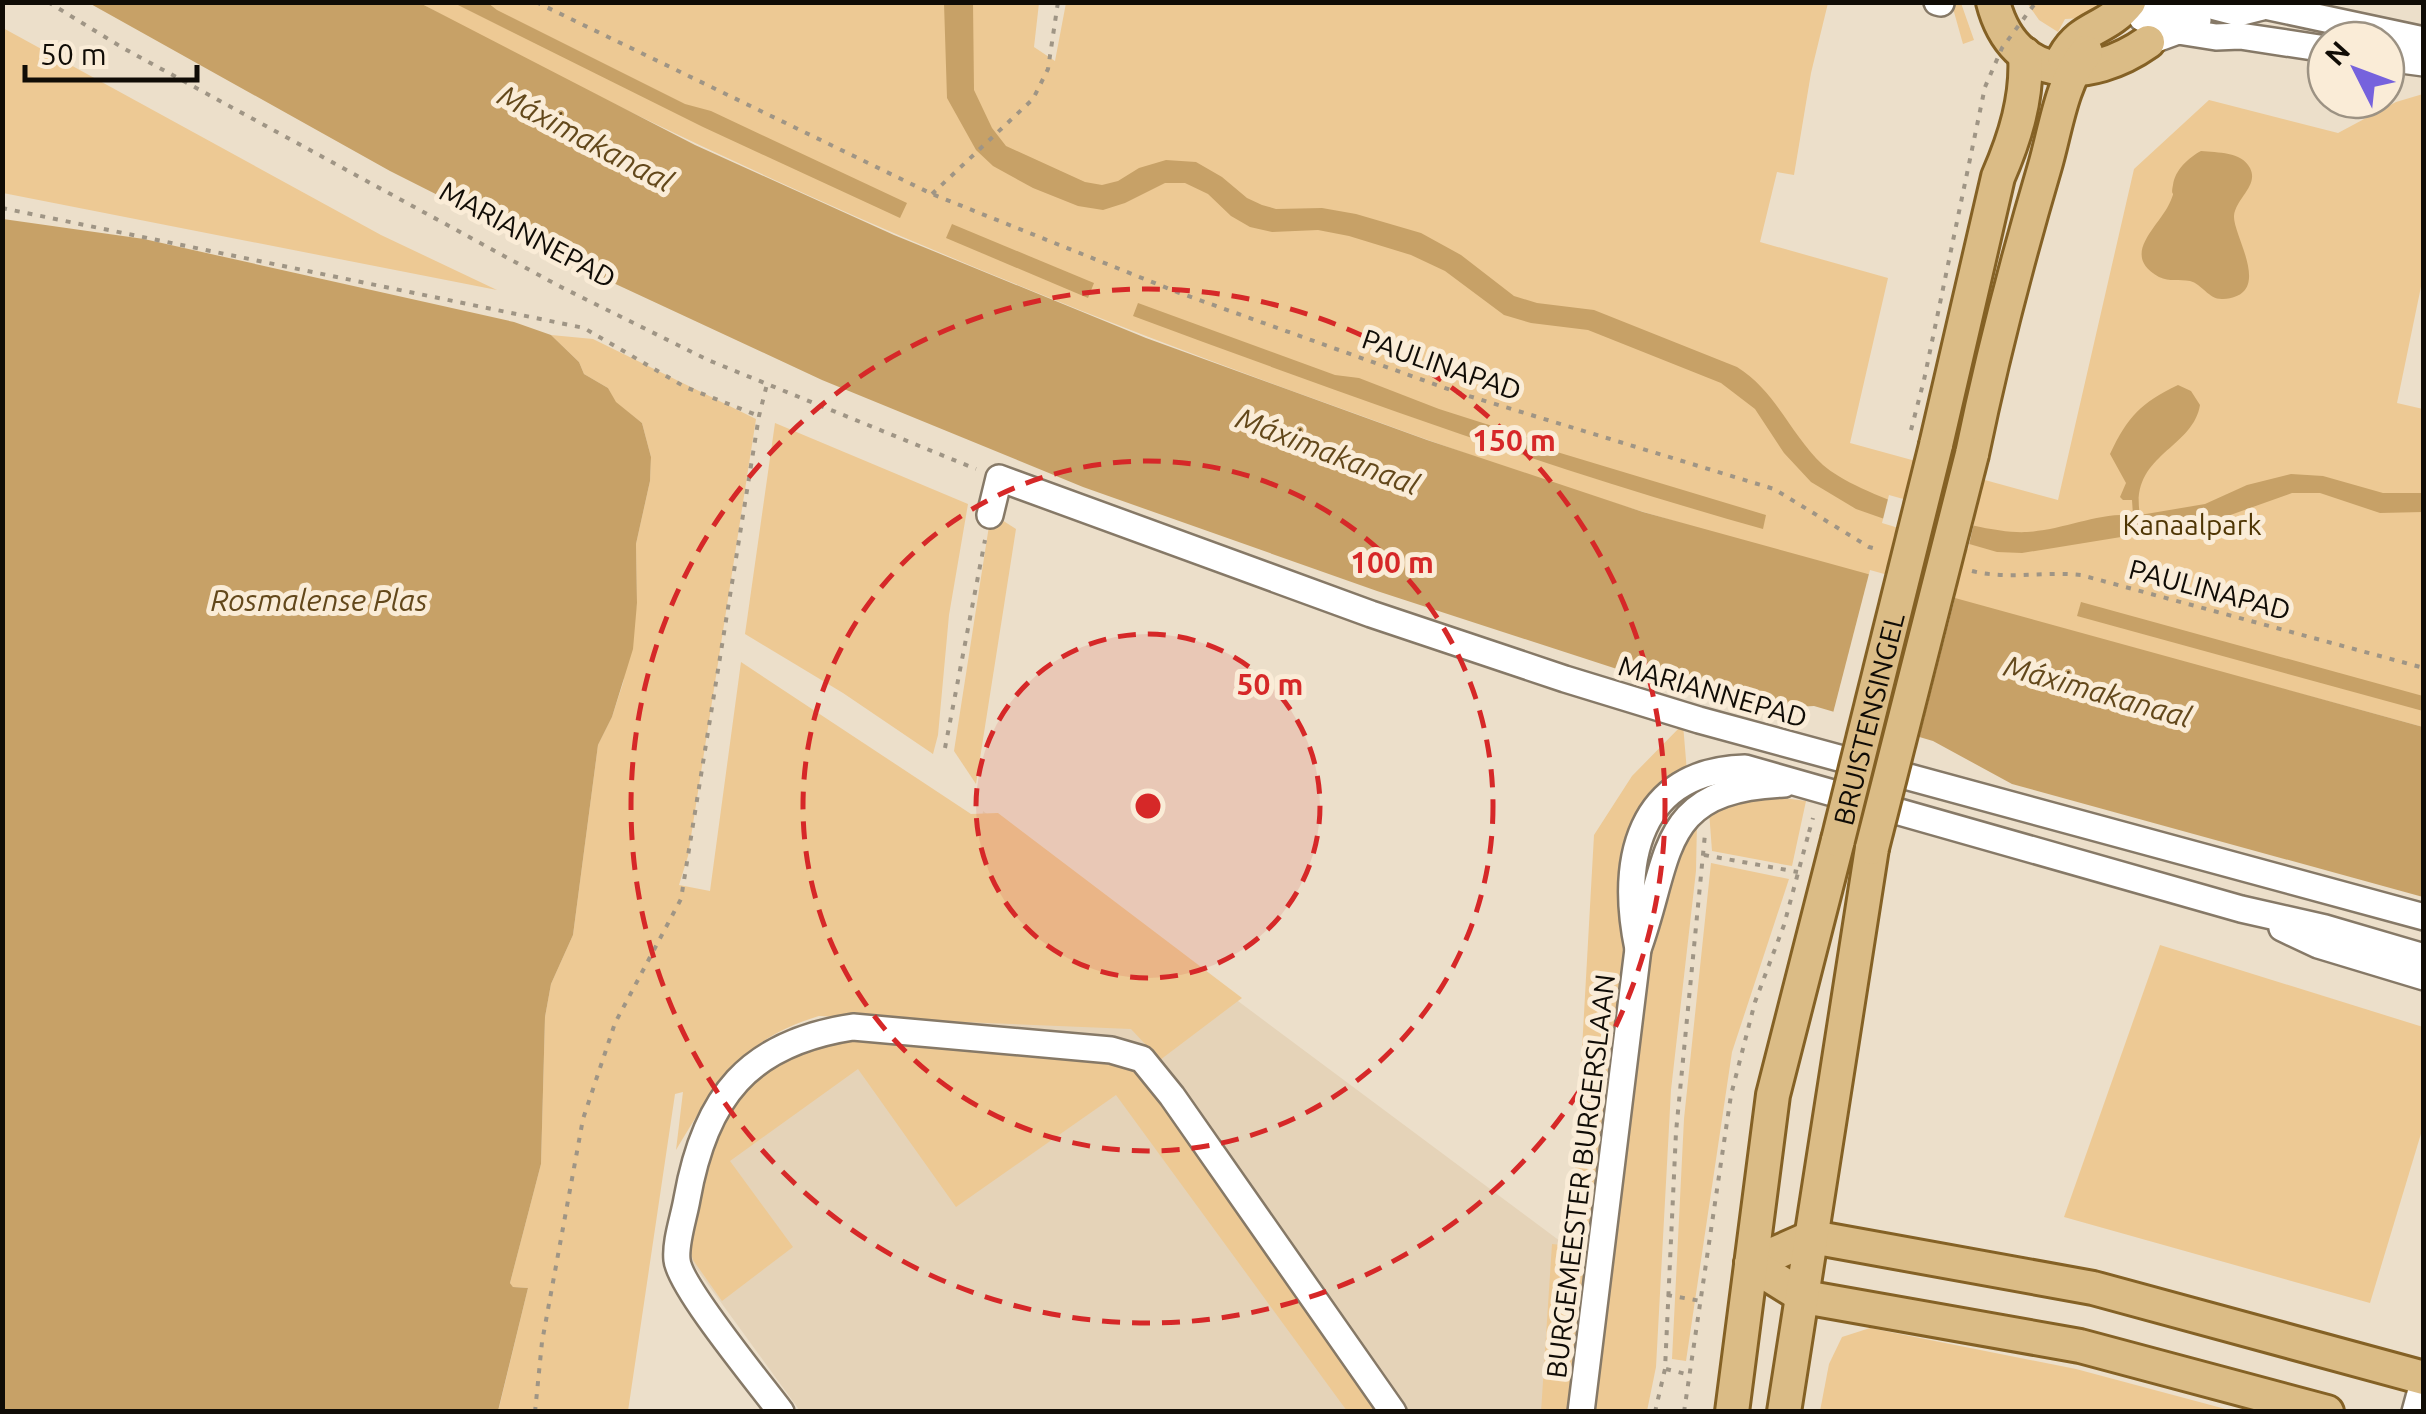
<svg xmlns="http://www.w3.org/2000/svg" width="2426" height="1414" font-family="Ubuntu,sans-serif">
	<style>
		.built { fill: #e5d3b8 }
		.green { fill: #edc994 }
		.water { fill: #c7a167 }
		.pier { fill: #ecdfca }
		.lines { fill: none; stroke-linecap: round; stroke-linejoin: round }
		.minor-casing { stroke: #867967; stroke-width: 30 }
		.major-casing { stroke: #846125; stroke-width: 38 }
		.path { stroke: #9f9585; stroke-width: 4; stroke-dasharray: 5 8; stroke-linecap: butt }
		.minor { stroke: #fff; stroke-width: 25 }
		.major { stroke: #dbbc86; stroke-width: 32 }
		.major-bridge-casing { stroke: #846125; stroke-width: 38; stroke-linecap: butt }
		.path-bridge { stroke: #9f9585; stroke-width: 4; stroke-dasharray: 5 8; stroke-linecap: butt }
		.major-bridge { stroke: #dbbc86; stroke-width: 32 }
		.ring { fill: none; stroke: #d62828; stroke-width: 5; stroke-dasharray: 18 12 }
		.labels { text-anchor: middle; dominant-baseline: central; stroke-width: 10; stroke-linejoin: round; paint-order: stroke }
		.street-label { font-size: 28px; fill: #100c06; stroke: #faecd7 }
		.park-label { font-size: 28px; fill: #4e3503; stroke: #faecd7 }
		.water-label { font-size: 30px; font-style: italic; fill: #63481b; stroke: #faecd7 }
		.centre { fill: #d62828; stroke: #faecd7; stroke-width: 5 }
		.ring-label { font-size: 30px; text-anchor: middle; font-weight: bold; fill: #d62828; stroke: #faecd7; stroke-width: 10; stroke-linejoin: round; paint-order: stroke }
	</style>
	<rect width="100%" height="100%" fill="#ecdfca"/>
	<!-- built -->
	<polygon class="built" points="983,811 1572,1250 1555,1412 800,1411 685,1253 703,1168 961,990"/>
	<!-- green -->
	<g class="green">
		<path d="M420,3H1039L1034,47L1055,61L1066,3H1828L1811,73L1794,175L1777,172L1760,242L1888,278L1850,443L2058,500L2134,169L2209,100L2338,133L2396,102L2423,94V277L2397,403L2423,409V727C2165,656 1904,589 1647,513C1534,480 1423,438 1312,398C1005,287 706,159 420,3Z"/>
		<polygon points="1947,3 1961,3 1974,40 1963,44 1954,12"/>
		<polygon points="2027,3 2111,3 2084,18 2065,19 2058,32 2039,20"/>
		<polygon points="3,28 381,235 497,290 3,193"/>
		<path d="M551,335L593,339L756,419L688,856L679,885L710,891L741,662L971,814L998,813L1242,998L1160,1060L1131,1029L819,1016C741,1039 716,1084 676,1150L683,1092L675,1094L628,1411L498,1412L528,1288L513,1287L510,1283L541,1164L545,1017L551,984L573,935L598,745L612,717L623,683L637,603L636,544L650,481L651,457L642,423L615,402L608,388L584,374L579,362Z"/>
		<polygon points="775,423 968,504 949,615 938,735 933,754 843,693 745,634"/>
		<polygon points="991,513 1016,529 976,784 954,751"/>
		<polygon points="1683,724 1687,772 1624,885 1625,975 1573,1411 1541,1412 1552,1244 1571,1246 1594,835 1632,776"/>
		<polygon points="1754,794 1806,801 1792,866 1712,851 1709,811"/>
		<polygon points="1697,821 1696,871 1671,1090 1656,1367 1647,1411 1594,1412 1641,1010 1665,868"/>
		<polygon points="1711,863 1789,879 1732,1052 1686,1361 1672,1359 1684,1119"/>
		<polygon points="2160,945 2423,1027 2423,1127 2370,1303 2064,1217"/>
		<polygon points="852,1039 1130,1064 1143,1072 1378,1411 1347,1411 1116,1095 956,1207 858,1069 730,1161 793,1247 722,1301 693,1260 687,1240 690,1212 723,1118 758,1075 800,1047"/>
		<polygon points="1870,1328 2076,1369 2233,1411 1820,1411 1829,1364 1842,1337"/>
	</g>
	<!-- water -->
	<g class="water">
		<polygon points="89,3 420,3 695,145 894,235 1146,338 1427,440 1643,512 2423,727 2423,897 2012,784 1933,741 1814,706 1743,710 1377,591 1083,487 822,380 594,274 390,171"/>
		<polygon points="454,3 488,3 497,10 685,104 711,111 907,203 900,218 703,127"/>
		<path d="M944,3H973L974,90L992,128L1006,146L1085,182L1102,185L1118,181L1139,168L1166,160L1196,162L1222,177L1247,198L1262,205L1276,209L1322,208L1356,214L1421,233L1461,255L1514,296L1537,303L1594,310L1737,367C1776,391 1790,434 1823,465C1858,496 1981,535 2027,532C2064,530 2095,513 2133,515L2132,500H2123L2120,497L2126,483L2110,454C2128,416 2141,403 2178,385L2191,391L2200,405C2193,449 2129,455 2140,515L2205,504L2247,485L2291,474L2323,476L2383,493H2423V512L2380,513L2320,493H2292L2180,533L2121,537L2022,553L1997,552L1893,522L1856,509L1811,482L1784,453L1755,409L1721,383L1588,330L1531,323L1504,315L1445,271L1411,255L1349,236L1318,230L1272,232L1250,227L1231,216L1208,194L1185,183H1165L1125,203L1103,210L1078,206L1033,188L993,166L976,150L947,98Z"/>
		<path d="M2201,151C2218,153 2241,151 2250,168C2259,186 2236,198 2234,216C2233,236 2275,296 2223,299C2209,300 2202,284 2190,281C2179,279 2170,282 2159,277C2118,254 2161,226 2171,200C2176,188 2170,199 2173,185C2175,170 2188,158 2201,151Z"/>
		<polygon points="3,219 144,239 514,322 551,335 579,362 584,374 608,388 616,402 642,423 651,457 650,481 636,544 637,603 633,649 612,717 598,745 573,935 551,984 545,1017 541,1164 510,1283 513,1287 528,1288 498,1411 3,1411"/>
		<polygon points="952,224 1094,283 1088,298 946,238"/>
		<path d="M1138,303L1335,375L1359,378L1439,409L1542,442L1557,452L1766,515L1763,529C1549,469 1341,393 1133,316Z"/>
		<polygon points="2081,602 2423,696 2423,711 2077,616"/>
	</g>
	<!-- pier -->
	<g class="pier">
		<polygon points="1889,495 1975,519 1968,549 1882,523"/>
		<polygon points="1870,570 1956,594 1918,742 1832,717"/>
	</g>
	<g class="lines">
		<defs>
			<g id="minor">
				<polyline points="1937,2 1941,3"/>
				<polyline points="2196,2 2238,13 2262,7"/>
				<polyline points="2246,2 2424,40"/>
				<polyline points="2142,18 2171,15 2198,20"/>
				<polyline points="2148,42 2178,31 2216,37 2240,36 2326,49"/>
				<polyline points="2386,58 2424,63"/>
				<polyline points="990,515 999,478 1371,614 1565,679 1699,720 2424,917"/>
				<polyline points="2282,928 2318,945 2424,977"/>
				<path d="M1638,949C1620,862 1637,771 1745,768L2241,909L2325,928L2424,957"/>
				<path d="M781,1412C761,1385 679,1286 677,1260C675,1242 684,1217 687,1199C705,1097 748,1043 853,1027L1111,1050L1142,1059L1172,1096L1393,1412"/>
				<path d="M1581,1412L1638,949C1672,855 1657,789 1784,784"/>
				<polyline points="2415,1412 2424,1379"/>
			</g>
			<g id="major">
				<path d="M1993,2C2014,84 2090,83 2148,42"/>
				<path d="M2064,57C2082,25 2106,31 2129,2"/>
				<path d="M1936,445L1998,177C2015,138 2028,97 2025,54"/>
				<path d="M1972,454C1992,357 2017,261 2045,166C2056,128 2061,83 2086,52"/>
				<polyline points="1751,1264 1812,1237 2093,1288 2424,1378"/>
				<polyline points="1751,1264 1804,1297 2080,1346 2327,1412"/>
				<polyline points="1732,1412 1773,1095 1838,840"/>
				<polyline points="1784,1412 1872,848"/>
			</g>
		</defs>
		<!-- minor casing -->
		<use href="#minor" class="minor-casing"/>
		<!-- major casing -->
		<use href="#major" class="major-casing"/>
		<!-- path -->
		<g class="path">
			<polyline points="48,2 123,48 559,286 708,360 976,469"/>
			<polyline points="536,2 932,194 1177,292 1459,393 1774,489 1869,547 1880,550"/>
			<polyline points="932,194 1033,99 1048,69 1058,2"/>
			<polyline points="2,208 584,328 685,387 759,416"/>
			<path d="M1972,571C2008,580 2044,571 2081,575L2424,668"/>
			<polyline points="945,748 985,540"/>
			<polyline points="1704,855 1798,872"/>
			<polyline points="1667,1295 1701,1301"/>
			<polyline points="1666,1369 1690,1375"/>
			<polyline points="535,1412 542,1342 583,1119 615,1023 681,899 759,416 767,384"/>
			<polyline points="1655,1412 1665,1369 1676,1132 1705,834"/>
			<polyline points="1684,1412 1731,1095 1755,1002 1784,925 1809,832"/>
		</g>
		<!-- minor -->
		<use href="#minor" class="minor"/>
		<!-- major -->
		<use href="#major" class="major"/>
		<defs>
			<g id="major-bridge">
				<path id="s1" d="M1838,840L1936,445"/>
				<polyline points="1872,848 1972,454"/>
			</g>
		</defs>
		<!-- major-bridge casing -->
		<use href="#major-bridge" class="major-bridge-casing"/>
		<!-- path-bridge -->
		<g class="path-bridge">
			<polyline points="1911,430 1924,380 1985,87 2002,48 2036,2"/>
			<polyline points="1809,832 1813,818"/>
		</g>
		<!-- major-bridge -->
		<use href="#major-bridge" class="major-bridge"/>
	</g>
	<!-- distance rings -->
	<circle cx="1148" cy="806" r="172" fill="#d62828" fill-opacity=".12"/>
	<g class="ring">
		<circle cx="1148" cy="806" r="172"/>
		<circle cx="1148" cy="806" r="345"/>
		<circle cx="1148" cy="806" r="517"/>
	</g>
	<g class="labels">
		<!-- street labels -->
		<g class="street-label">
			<text transform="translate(528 234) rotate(28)">MARIANNEPAD</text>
			<text transform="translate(1442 364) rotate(19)">PAULINAPAD</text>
			<text transform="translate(2210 589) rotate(15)">PAULINAPAD</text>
			<text transform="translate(1713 691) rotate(16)">MARIANNEPAD</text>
			<text stroke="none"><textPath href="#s1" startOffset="125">BRUISTENSINGEL</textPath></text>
			<text transform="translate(1580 1176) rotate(-83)">BURGEMEESTER BURGERSLAAN</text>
		</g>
		<!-- park labels -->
		<g class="park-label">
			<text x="2192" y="524">Kanaalpark</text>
		</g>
		<!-- water labels -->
		<g class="water-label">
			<text transform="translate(586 138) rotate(28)">Máximakanaal</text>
			<text transform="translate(1328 451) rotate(21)">Máximakanaal</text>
			<text x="319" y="600">Rosmalense Plas</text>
			<text transform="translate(2098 691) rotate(16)">Máximakanaal</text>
		</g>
	</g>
	<circle cx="1148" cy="806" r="15" class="centre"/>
	<g class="ring-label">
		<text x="1514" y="451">150 m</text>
		<text x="1392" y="573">100 m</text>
		<text x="1270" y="695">50 m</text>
	</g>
	<!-- border -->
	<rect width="2426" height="1414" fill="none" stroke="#100c06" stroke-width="10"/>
	<!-- north arrow -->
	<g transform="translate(2356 70) rotate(312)"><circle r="48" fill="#faecd7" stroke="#9c9283" stroke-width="2.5"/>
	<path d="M0-8L18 38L0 25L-18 38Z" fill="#7662dd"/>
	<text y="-15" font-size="28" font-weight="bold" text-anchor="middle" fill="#100c06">N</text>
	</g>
	<!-- scale -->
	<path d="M25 65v15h172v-15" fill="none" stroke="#100c06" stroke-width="5"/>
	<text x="40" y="65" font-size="30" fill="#100c06" stroke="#faecd7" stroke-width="8" paint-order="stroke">50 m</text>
</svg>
